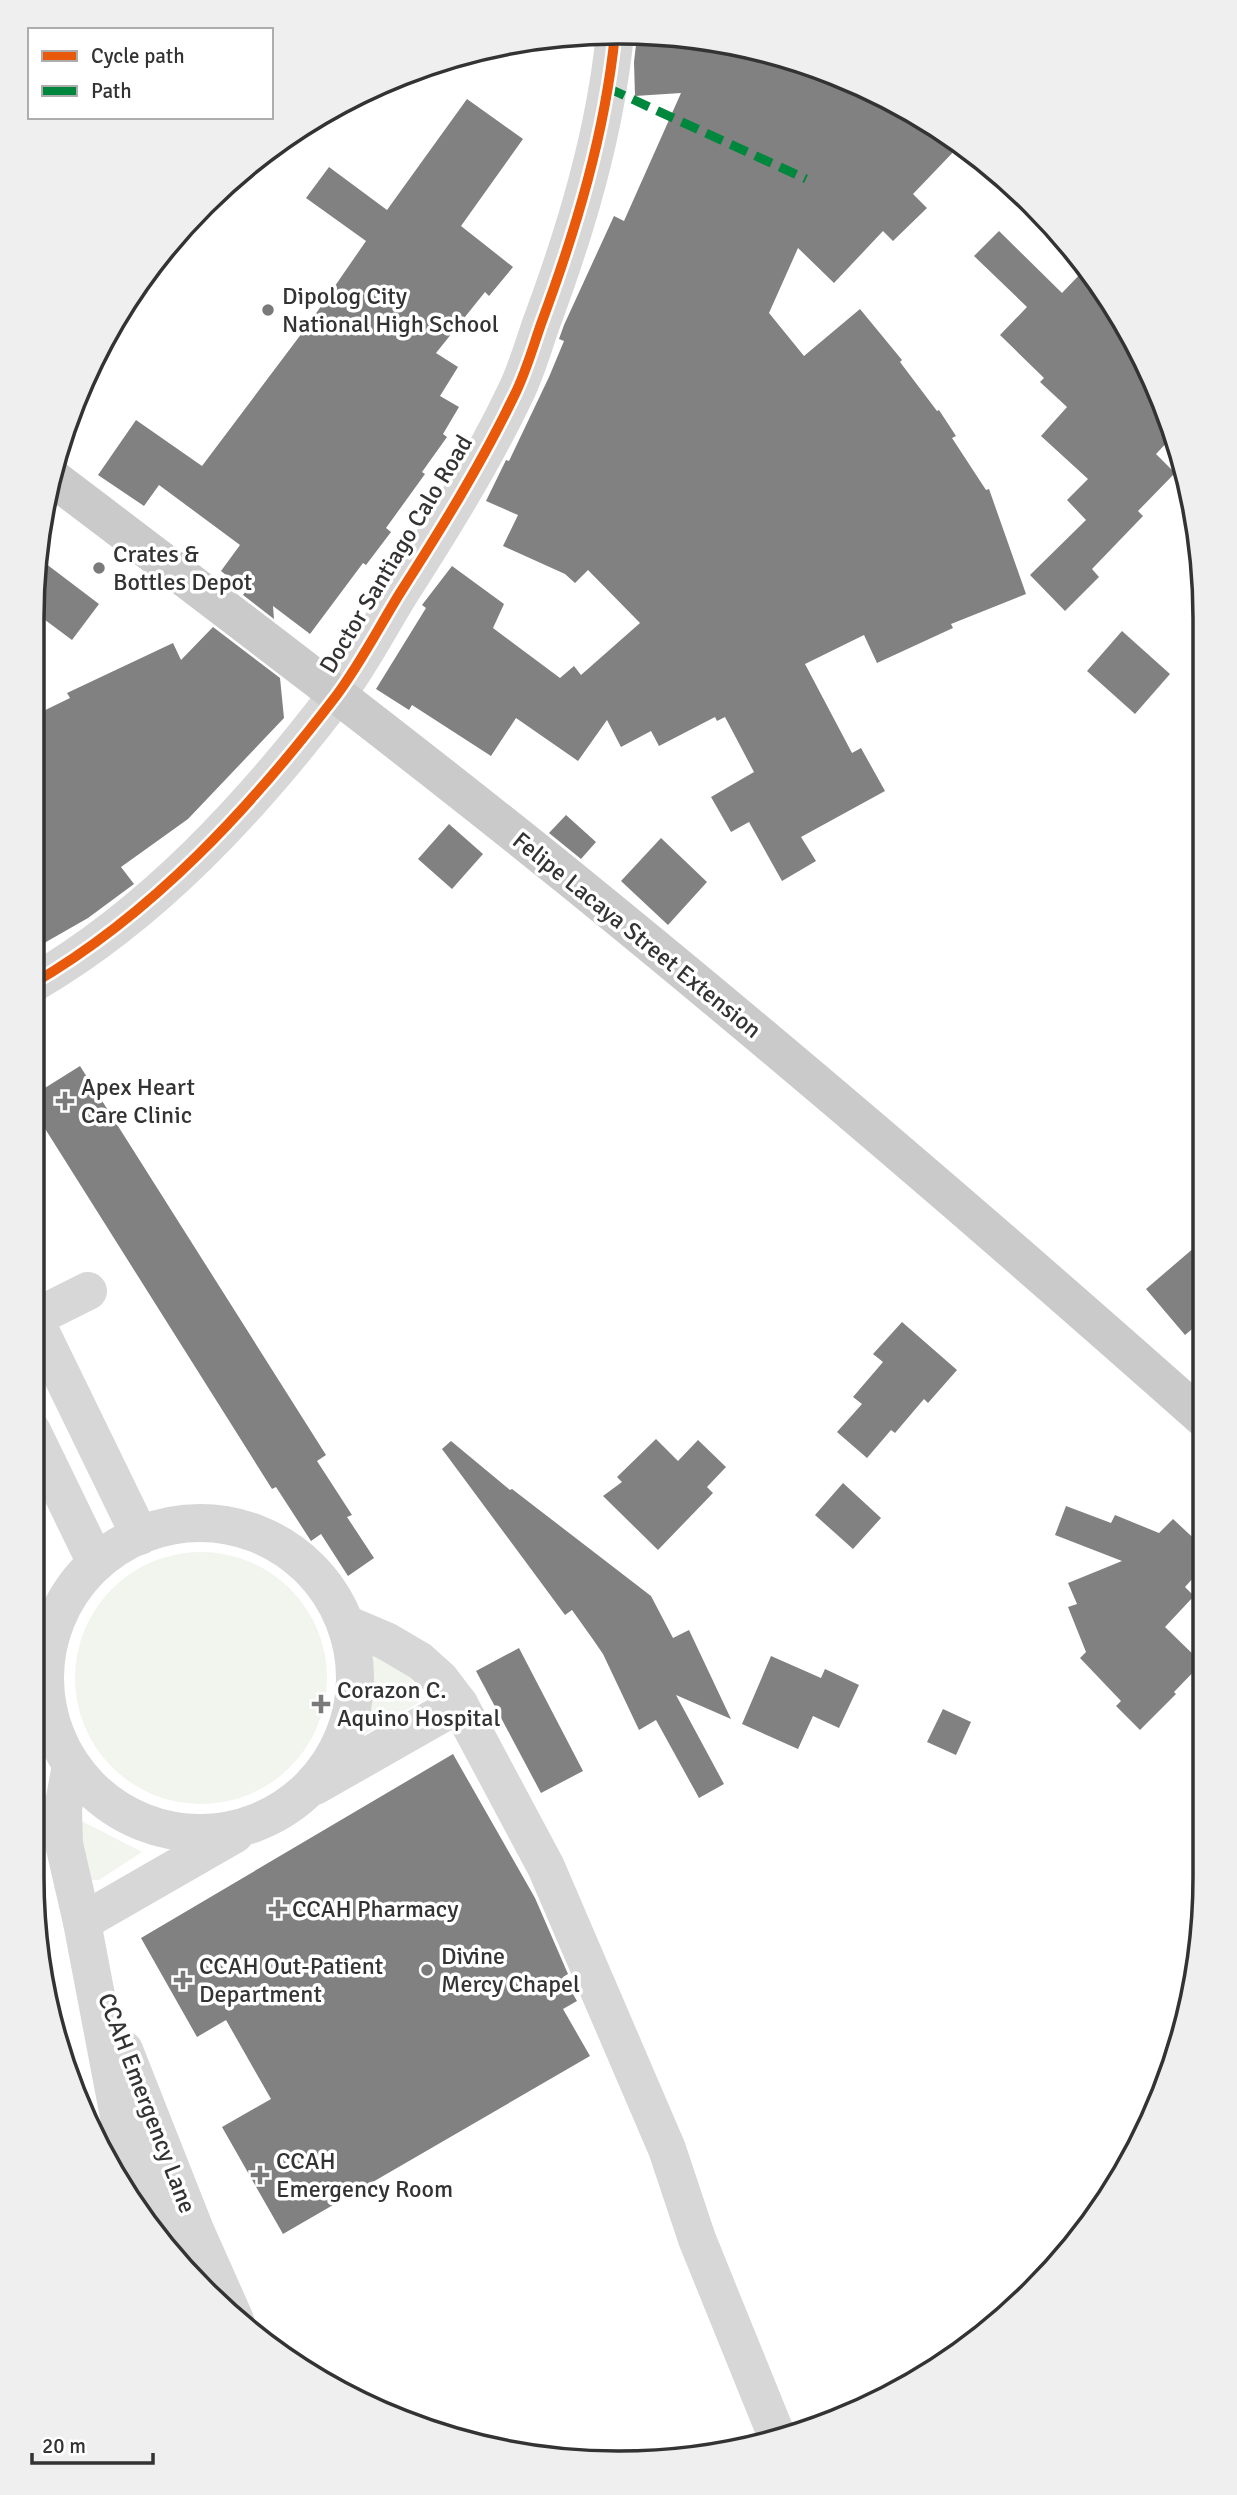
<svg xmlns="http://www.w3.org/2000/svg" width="1237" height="2495" font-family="Signika,sans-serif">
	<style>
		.green { fill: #f1f5ed }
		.building { fill: #818181 }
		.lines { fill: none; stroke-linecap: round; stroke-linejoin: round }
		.minor { stroke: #d7d7d7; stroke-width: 38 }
		.major { stroke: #cacaca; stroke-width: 38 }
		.quiet { stroke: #00873e; stroke-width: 9; stroke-dasharray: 18 9; stroke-linecap: butt }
		.cycleway-casing { stroke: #fff; stroke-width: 15 }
		.cycleway { stroke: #e8590c; stroke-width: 10 }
		.poi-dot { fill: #7a7a7a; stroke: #fff; stroke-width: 2.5 }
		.labels { text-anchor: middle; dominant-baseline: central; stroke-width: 7; stroke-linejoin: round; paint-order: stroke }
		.poi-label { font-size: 24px; fill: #333; stroke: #fff; text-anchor: start }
		.street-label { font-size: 24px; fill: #333; stroke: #fff }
		.rim { fill: none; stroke: #333; stroke-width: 3.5 }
	</style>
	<rect width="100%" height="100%" fill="#fff"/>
	<!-- green -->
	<g class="green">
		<circle cx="201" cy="1678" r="126"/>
		<path d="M364,1647C388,1662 419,1671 418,1703L357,1739L366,1679Z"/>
		<polygon points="76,1818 142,1852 99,1880 81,1880"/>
	</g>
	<!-- building -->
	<g class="building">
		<polygon points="665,34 770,51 878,92 959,146 913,194 927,208 893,241 883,231 834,283 798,248 769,313 804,356 860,309 902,360 900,362 937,411 939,410 956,436 952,438 986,490 989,489 1026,594 951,624 953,628 877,663 864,635 805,664 852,753 861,748 885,791 801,837 816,861 782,881 749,822 731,832 711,797 754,772 725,717 717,721 715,717 659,746 651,731 621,747 607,720 578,761 516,718 491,756 412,705 409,710 376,689 426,608 422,605 452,566 504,604 493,628 560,678 574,666 581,675 640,623 588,570 575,583 565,574 503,546 518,515 486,501 506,460 509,461 549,377 564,341 559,339 564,325 614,216 624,221 681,93 635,96 634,62 637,36"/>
		<polygon points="467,99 523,139 461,226 513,267 489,296 485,292 436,353 458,367 440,396 459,407 443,434 447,437 422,472 425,474 386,528 391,532 366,565 363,563 310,634 273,606 274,619 243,595 246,591 221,571 240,545 159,485 144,506 98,475 136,420 202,466 308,325 366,241 306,198 329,167 387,210"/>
		<polygon points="999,231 1062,293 1084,270 1097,283 1161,394 1172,437 1156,454 1175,473 1138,511 1143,516 1092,569 1099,577 1065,611 1030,575 1086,520 1067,500 1088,479 1041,436 1067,407 1040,382 1044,378 1000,335 1027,307 974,256"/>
		<polygon points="37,557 99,604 72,640 33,611 33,581"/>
		<polygon points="213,627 280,678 284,718 188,819 121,867 134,884 88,918 32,950 33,716 70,698 67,693 173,643 181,660"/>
		<polygon points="1122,631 1170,674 1135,714 1087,671"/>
		<polygon points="566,815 596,842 581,859 549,833"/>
		<polygon points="449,824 483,854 452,889 418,859"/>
		<polygon points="661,838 707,882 668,925 621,881"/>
		<polygon points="80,1066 326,1455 317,1461 352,1515 347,1517 374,1558 348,1576 321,1534 311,1541 276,1487 272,1489 32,1108 32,1096"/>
		<polygon points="1202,1241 1203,1320 1185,1335 1146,1289"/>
		<polygon points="902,1322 957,1370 928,1403 924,1399 895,1433 891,1430 867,1458 837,1432 862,1404 853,1397 883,1362 873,1354"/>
		<polygon points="656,1439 678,1461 698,1440 726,1467 707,1487 713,1493 658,1550 603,1496 622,1482 617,1477"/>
		<polygon points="451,1441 510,1490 512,1489 651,1596 673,1638 689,1630 731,1719 676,1695 724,1784 699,1798 656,1720 639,1730 603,1654 592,1638 572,1610 565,1615 442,1449"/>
		<polygon points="843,1483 881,1518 853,1549 815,1515"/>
		<polygon points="1066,1506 1111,1523 1115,1515 1159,1533 1173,1519 1203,1547 1203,1567 1185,1587 1194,1596 1165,1627 1202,1663 1174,1692 1176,1694 1140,1730 1116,1706 1121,1701 1080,1658 1086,1652 1068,1607 1077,1604 1068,1583 1122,1561 1055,1535"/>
		<polygon points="519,1648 583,1771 541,1793 476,1671"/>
		<polygon points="771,1656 821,1678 825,1669 859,1685 839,1728 813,1716 798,1749 742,1724"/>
		<polygon points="943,1709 971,1722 956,1755 927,1742"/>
		<polygon points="453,1754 535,1898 568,1974 563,1977 577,2001 563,2009 590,2056 283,2234 222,2127 271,2099 226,2020 197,2037 141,1938"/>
	</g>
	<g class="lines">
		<!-- minor -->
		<g class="minor">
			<path d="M32,984C153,914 252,806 336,696C360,664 379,627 400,593C441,529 482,463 515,394C526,372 533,347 541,324C576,230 605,134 615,34"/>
			<polyline points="32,1314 140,1536"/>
			<polyline points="32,1319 88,1291"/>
			<polyline points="32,1431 96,1563"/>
			<circle cx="200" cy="1678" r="155"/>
			<polyline points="346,1624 386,1641 420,1661 440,1679 459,1704 546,1867 667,2149 697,2239 776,2434"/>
			<polyline points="71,1765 63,1809 64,1844 82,1922 125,2148 175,2258"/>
			<polyline points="315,1786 459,1704"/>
			<polyline points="82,1922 235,1834"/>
			<polyline points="124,2050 195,2230 235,2320"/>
		</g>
		<!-- major -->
		<path class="major" d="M50,476C227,610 404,744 577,884C790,1057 998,1236 1203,1418"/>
		<!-- quiet -->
		<polyline class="quiet" points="608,88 806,179"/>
		<defs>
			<path id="cycleway" d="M32,984C153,914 252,806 336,696C360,664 379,627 400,593C441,529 482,463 515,394C526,372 533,347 541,324C576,230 605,134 615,34"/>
		</defs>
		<!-- cycleway casing -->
		<use href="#cycleway" class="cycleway-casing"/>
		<!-- cycleway -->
		<use href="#cycleway" class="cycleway"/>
	</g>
	<!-- markers -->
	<g class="poi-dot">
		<circle cx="268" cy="310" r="7"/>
		<circle cx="99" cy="568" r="7"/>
		<path d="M61.5 1090.5h7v7h7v7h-7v7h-7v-7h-7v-7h7z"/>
		<path d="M317.5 1693.5h7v7h7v7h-7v7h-7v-7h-7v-7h7z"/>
		<path d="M274.5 1898.5h7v7h7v7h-7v7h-7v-7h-7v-7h7z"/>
		<circle cx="427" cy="1970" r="7"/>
		<path d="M179.5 1969.5h7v7h7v7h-7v7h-7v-7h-7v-7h7z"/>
		<path d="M256.5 2164.5h7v7h7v7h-7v7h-7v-7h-7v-7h7z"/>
	</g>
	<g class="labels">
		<!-- poi labels -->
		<g class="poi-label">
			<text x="282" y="296">Dipolog City<tspan x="282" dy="28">National High School</tspan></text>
			<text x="113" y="554">Crates &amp;<tspan x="113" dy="28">Bottles Depot</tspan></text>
			<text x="81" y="1087">Apex Heart<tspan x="81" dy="28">Care Clinic</tspan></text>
			<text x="337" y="1690">Corazon C.<tspan x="337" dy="28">Aquino Hospital</tspan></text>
			<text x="292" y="1909">CCAH Pharmacy</text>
			<text x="441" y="1956">Divine<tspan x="441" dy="28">Mercy Chapel</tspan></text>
			<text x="199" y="1966">CCAH Out-Patient<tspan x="199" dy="28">Department</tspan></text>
			<text x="276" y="2161">CCAH<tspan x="276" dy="28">Emergency Room</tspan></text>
		</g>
		<!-- street labels -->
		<g class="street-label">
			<text transform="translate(396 554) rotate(-59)">Doctor Santiago Calo Road</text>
			<text transform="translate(637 935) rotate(39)">Felipe Lacaya Street Extension</text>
			<text transform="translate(147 2103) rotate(69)">CCAH Emergency Lane</text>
		</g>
	</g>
	<!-- crop -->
	<path d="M0 0H1237V2495H0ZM618 44H619A574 574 0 0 1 1193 618V1877A574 574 0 0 1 619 2451H618A574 574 0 0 1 44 1877V618A574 574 0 0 1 618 44Z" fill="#efefef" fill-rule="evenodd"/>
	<path class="rim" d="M618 44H619A574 574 0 0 1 1193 618V1877A574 574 0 0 1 619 2451H618A574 574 0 0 1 44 1877V618A574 574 0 0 1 618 44Z"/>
	<!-- legend -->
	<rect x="28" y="28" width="245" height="91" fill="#ffffff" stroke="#adadad" stroke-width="2"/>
	<rect x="42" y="51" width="35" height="10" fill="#e8590c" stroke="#adadad" stroke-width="2"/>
	<text x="91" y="63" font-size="21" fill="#333333">Cycle path</text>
	<rect x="42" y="86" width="35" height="10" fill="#00873e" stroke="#adadad" stroke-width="2"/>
	<text x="91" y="98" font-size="21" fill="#333333">Path</text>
	<!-- scale -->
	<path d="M32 2453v10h121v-10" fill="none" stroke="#333333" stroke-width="3.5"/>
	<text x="42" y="2453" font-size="21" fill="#333333" stroke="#ffffff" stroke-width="5" paint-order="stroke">20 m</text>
</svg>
